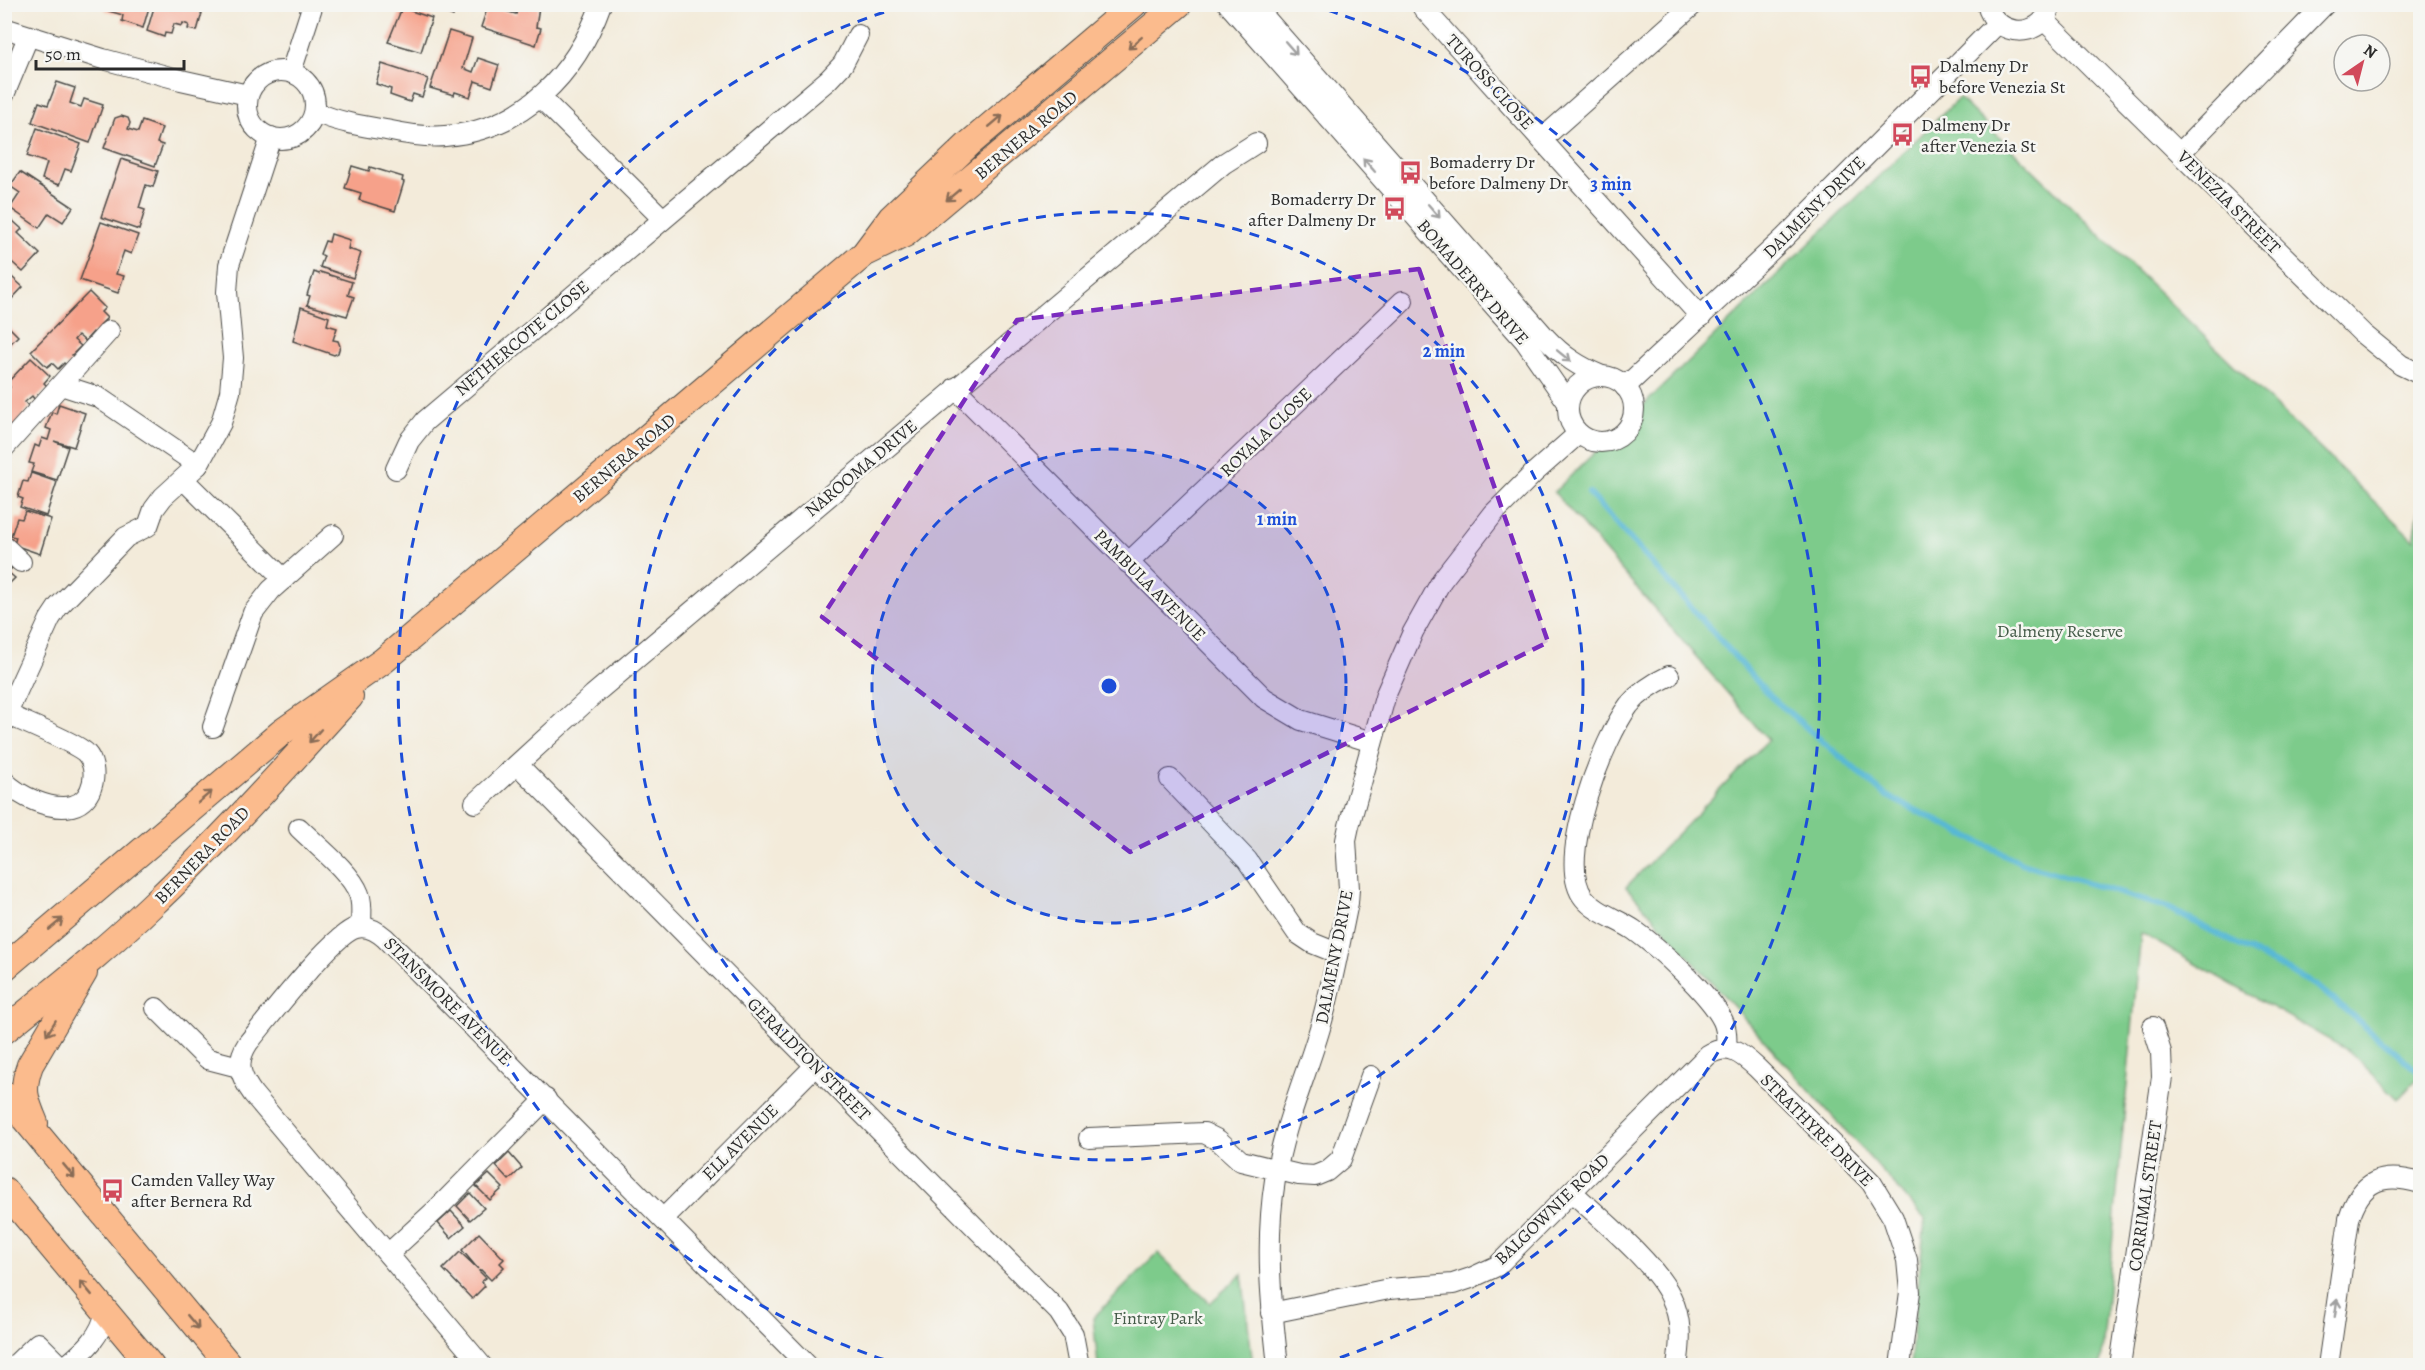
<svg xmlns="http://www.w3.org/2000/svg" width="2425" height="1370" font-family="Alegreya,serif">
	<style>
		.green { fill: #7dcb8b; stroke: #547b5b; stroke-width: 1.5 }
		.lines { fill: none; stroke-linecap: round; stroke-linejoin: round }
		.stream { stroke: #56b8d5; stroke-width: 6 }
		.building { fill: #f6a18a }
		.minor-casing { stroke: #494845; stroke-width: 22 }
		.major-casing { stroke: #494845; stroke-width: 28 }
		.minor { stroke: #fff; stroke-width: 20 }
		.major { stroke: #fbbb8d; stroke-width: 26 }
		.oneway { stroke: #896c57 }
		.oneway2 { stroke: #a0a0a0 }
		.marked { fill: #7b2cbf; fill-opacity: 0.2; stroke: #7b2cbf; stroke-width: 4.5; stroke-dasharray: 12 8; stroke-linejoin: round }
		.ring { fill: none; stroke: #1d4ed8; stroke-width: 3; stroke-dasharray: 10 8 }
		.labels { text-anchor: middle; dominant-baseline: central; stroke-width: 5; stroke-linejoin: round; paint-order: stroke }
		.poi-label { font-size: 18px; fill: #2b2b2b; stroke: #f6f6f2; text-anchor: start }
		.street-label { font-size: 18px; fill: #2b2b2b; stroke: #f6f6f2 }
		.park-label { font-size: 18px; fill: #445b48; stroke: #f6f6f2 }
		.centre { fill: #1d4ed8; stroke: #f6f6f2; stroke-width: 3 }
		.ring-label { font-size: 18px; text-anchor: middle; font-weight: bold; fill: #1d4ed8; stroke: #f6f6f2; stroke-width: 5; stroke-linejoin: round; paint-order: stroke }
	</style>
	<rect width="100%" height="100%" fill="#f6f6f2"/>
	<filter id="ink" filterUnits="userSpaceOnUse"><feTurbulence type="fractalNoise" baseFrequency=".0167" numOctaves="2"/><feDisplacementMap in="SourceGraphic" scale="12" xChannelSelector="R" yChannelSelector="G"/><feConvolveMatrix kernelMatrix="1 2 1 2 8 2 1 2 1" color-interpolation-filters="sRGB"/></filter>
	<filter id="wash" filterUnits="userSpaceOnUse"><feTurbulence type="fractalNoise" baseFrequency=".008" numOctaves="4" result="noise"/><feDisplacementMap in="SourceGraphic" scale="24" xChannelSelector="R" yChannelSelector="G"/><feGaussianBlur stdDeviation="1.35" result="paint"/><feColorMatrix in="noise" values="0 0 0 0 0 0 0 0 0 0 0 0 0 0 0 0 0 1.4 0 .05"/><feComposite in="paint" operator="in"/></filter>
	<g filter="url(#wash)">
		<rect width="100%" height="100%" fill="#f3ebda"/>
		<!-- green -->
		<g class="green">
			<polygon points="1959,98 2414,540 2420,503 2420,1077 2398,1099 2349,1051 2141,933 2101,1365 1910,1365 1925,1219 1626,887 1768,740 1554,492"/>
			<polygon points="1158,1253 1210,1303 1242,1274 1253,1365 1098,1365 1093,1318"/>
		</g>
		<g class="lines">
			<!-- stream -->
			<polyline class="stream" points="1589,493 1771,697 1885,795 2022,863 2168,908 2317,986 2420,1073"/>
		</g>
		<g id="blocks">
			<!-- building -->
			<g class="building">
				<polygon points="107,4 150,4 143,28 122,21 123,15 105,10"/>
				<polygon points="155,4 188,4 187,8 202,13 197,31 188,29 189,25 183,23 182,26 174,24 171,34 165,33 164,37 147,31"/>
				<polygon points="421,4 457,4 453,16"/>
				<polygon points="519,4 539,7 536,27 541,28 536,45 481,27 488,6 516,14"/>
				<polygon points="402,8 432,18 421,52 388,42"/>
				<polygon points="449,31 472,38 463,68 473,72 478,58 499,65 492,87 475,81 470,97 455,92 454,95 430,88"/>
				<polygon points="382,64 428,79 422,97 413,94 410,102 390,95 391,89 376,84"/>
				<polygon points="57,82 75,88 70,103 81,107 84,99 103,105 90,143 32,122 39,102 48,105"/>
				<polygon points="121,116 128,118 130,123 128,129 138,132 142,121 162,128 157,143 163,145 155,166 104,148 115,118"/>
				<polygon points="37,128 81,144 71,171 65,169 59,185 42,179 47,163 27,156"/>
				<polygon points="121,159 158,171 153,187 146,185 139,208 145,210 139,230 101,217"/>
				<polygon points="352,166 369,171 370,167 403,177 402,181 404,182 395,211 359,200 361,193 345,188"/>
				<polygon points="20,172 73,207 63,222 49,213 39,228 10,208 20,193 10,186"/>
				<polygon points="4,213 22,229 18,233 40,254 23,272 4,255"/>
				<polygon points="101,222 138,235 131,254 124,251 116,274 124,276 118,293 80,280"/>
				<polygon points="331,234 350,240 348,249 361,253 353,278 320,267 324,256 320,254 325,241 329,242"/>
				<polygon points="4,270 23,287 6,305 4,304"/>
				<polygon points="314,272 319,274 320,272 352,282 348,295 354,297 347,316 307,305 310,296 307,295"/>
				<polygon points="89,292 105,308 101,312 107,318 101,324 105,327 97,336 93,332 85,341 78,335 74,340 81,346 72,355 75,358 67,366 64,363 58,369 52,363 47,367 31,351"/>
				<polygon points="301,307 329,317 327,325 337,328 333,340 338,341 340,346 338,353 334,355 293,341"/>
				<polygon points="4,322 18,336 4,350"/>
				<polygon points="31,358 50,376 44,383 48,387 35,400 32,396 25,402 29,407 13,430 10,426 4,432 4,393 10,387 6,384"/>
				<polygon points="59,404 85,413 74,447 54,441 68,447 57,480 31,472 34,464 29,463 35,445 39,447 42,438 48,440 51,430 46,428 52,412 56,414"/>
				<polygon points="31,473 57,482 46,516 20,507 23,499 18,497 23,481 28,482"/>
				<polygon points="25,511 51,519 40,554 14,545 16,537 11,536 17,518 22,519"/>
				<polygon points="4,561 12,568 8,572 15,578 4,589"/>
				<polygon points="509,1153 522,1168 509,1180 496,1166"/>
				<polygon points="489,1174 503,1188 490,1200 476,1186"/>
				<polygon points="470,1193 484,1208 470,1220 457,1206"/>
				<polygon points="451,1211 465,1226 451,1238 438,1223"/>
				<polygon points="479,1233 504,1259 500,1263 504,1267 491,1280 481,1270 479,1271 486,1278 481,1282 485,1286 472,1299 443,1269 460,1252 478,1269 462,1250"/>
			</g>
		</g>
	</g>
	<g filter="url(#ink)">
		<use href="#blocks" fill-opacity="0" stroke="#494845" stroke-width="1.5"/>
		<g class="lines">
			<defs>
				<g id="minor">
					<polyline points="1228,4 1525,341 1568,403"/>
					<path d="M1253,4L1546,338C1563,356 1579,367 1602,376"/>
					<path d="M1987,4C1995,39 2044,40 2051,4"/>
					<polyline points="1423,8 1701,317"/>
					<polyline points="2044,20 2363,334 2401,365 2420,374"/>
					<polyline points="4,28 103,59 181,80 248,95"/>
					<circle cx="281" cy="105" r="34"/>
					<polyline points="291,72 313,4"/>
					<polyline points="4,95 28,37"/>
					<polyline points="540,97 663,219"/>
					<path d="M315,112C338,122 361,126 386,130C405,134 426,138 445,136C523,130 576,74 601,4"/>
					<polyline points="1542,139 1694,4"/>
					<polyline points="2180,153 2325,4"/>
					<circle cx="1601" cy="409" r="33"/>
					<polyline points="61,385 98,397 198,465"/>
					<polyline points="1625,387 1784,238 1998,23"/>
					<polyline points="955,388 1264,698 1301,720 1372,742"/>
					<polyline points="4,448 109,331"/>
					<polyline points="396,469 409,441 425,421 828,80 843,64 858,35"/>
					<polyline points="183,479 284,579"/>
					<polyline points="4,546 21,562"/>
					<polyline points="1128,563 1403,301"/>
					<path d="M1669,676C1654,683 1640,692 1629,705C1604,738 1554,862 1584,898C1596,913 1618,919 1634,930C1659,948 1710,994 1723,1021C1727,1030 1727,1038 1726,1048"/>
					<polyline points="4,720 50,619 58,607 126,537 148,526 154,509 163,497 198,465 221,423 230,392 233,358 227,292 229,265 271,137"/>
					<polyline points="213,727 253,613 271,590 333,535"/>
					<polyline points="518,765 1059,1312 1073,1334 1079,1366"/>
					<polyline points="1170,779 1247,860 1297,933 1312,943 1337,953"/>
					<path d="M4,781C19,796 50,811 72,806C94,801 100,768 86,753C76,743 23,722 7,714"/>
					<polyline points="475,803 593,695 1223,164 1256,143"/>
					<path d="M299,828C316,845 351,872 359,894C363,904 361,916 361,927"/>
					<polyline points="156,1008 201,1053 208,1059 239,1067"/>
					<polyline points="1089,1138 1204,1133 1218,1140 1241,1161 1299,1175 1315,1176 1327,1171 1341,1159 1371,1076"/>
					<path d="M1572,1192C1600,1218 1656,1264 1671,1297C1682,1319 1681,1342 1677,1366"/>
					<polyline points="664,1218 815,1066"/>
					<polyline points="388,1254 438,1208 546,1099"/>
					<path d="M1271,1313L1389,1289L1453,1284L1471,1278L1497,1266L1708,1055C1728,1042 1742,1054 1757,1068L1871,1182L1893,1218L1907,1260L1910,1292L1900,1366"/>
					<polyline points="14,1366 38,1343 61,1366"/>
					<path d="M66,1366C85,1350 101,1337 106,1311"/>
					<path d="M482,1366L253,1094C240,1076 235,1063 248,1043C267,1020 333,934 356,928C367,925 377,931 385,938L808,1366"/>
					<path d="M1278,1366C1271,1304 1265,1242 1275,1180C1283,1127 1305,1079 1320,1028C1332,987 1339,945 1348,903L1349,889L1346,840L1349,826L1386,694L1413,632L1442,580L1494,513L1535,472L1578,434"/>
					<polyline points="2120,1366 2162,1077 2161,1052 2153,1027"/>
					<path d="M2328,1366L2349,1219C2361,1180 2382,1172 2420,1183"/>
				</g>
				<g id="major">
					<polyline points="868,252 905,234 1179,4"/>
					<polyline points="4,968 282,732 383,661 864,254 891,218 970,143 1134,4"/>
					<path d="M4,1031C54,990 105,950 151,906C221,840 285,768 350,697"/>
					<polyline points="4,1094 230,1366"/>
					<path d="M35,1123C25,1099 21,1090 30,1065L84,973"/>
					<polyline points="4,1190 151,1366"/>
				</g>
			</defs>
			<!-- minor casing -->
			<use href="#minor" class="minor-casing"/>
			<!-- major casing -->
			<use href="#major" class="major-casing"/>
			<!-- minor -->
			<use href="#minor" class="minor"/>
			<!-- major -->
			<use href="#major" class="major"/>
		</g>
		<!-- one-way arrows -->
		<defs><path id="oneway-shaft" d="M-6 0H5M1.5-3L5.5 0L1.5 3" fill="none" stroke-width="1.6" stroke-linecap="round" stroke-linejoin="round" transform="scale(1.5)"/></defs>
		<g class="oneway">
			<use href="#oneway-shaft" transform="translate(1135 43) rotate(139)"/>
			<use href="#oneway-shaft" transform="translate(996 121) rotate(-40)"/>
			<use href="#oneway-shaft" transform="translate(953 195) rotate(140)"/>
			<use href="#oneway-shaft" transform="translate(315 736) rotate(132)"/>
			<use href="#oneway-shaft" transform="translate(205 797) rotate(-40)"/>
			<use href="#oneway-shaft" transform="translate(56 924) rotate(-40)"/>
			<use href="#oneway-shaft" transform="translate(51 1028) rotate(121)"/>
			<use href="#oneway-shaft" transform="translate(69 1171) rotate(50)"/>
			<use href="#oneway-shaft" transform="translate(86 1288) rotate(-130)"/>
			<use href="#oneway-shaft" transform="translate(193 1322) rotate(50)"/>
		</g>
		<g class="oneway2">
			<use href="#oneway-shaft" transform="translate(1291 48) rotate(49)"/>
			<use href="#oneway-shaft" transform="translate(1369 165) rotate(-131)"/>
			<use href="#oneway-shaft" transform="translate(1434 211) rotate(49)"/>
			<use href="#oneway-shaft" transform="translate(1564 356) rotate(39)"/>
			<use href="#oneway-shaft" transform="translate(2336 1308) rotate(-82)"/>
		</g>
	</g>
	<!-- marked area -->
	<path class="marked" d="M1419,269L1548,642L1130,852L822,617L1017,320Z"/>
	<!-- distance rings -->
	<circle cx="1109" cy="686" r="237" fill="#1d4ed8" fill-opacity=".12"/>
	<g class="ring">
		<circle cx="1109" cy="686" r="237"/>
		<circle cx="1109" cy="686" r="474"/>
		<path d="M901 1365A710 710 0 0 1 907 5M1311 5A710 710 0 0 1 1317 1365"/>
	</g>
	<!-- icons -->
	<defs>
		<symbol id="bus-bare" viewBox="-9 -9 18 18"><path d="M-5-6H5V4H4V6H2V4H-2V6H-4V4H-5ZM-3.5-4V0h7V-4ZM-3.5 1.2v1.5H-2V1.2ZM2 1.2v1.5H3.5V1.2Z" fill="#d1495b" stroke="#f6f6f2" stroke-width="2.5" paint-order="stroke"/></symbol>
	</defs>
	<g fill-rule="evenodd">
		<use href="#bus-bare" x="1904" y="60" width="33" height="33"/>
		<use href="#bus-bare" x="1886" y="118" width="33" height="33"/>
		<use href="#bus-bare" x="1394" y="156" width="33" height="33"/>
		<use href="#bus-bare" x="1378" y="192" width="33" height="33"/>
		<use href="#bus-bare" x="96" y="1174" width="33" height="33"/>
	</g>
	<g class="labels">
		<!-- poi labels -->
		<g class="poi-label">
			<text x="1939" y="66">Dalmeny Dr<tspan x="1939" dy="21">before Venezia St</tspan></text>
			<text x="1921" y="125">Dalmeny Dr<tspan x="1921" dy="21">after Venezia St</tspan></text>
			<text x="1429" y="162">Bomaderry Dr<tspan x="1429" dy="21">before Dalmeny Dr</tspan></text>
			<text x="1376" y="199" text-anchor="end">Bomaderry Dr<tspan x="1376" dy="21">after Dalmeny Dr</tspan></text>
			<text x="131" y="1180">Camden Valley Way<tspan x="131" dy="21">after Bernera Rd</tspan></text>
		</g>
		<!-- street labels -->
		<g class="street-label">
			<text transform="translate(1490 82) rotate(48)">TUROSS CLOSE</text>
			<text transform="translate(1026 135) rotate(-40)">BERNERA ROAD</text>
			<text transform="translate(2229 202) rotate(45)">VENEZIA STREET</text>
			<text transform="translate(1814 207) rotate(-45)">DALMENY DRIVE</text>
			<text transform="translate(1473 282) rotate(49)">BOMADERRY DRIVE</text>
			<text transform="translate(522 338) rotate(-40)">NETHERCOTE CLOSE</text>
			<text transform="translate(1266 432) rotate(-44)">ROYALA CLOSE</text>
			<text transform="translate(624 458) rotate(-40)">BERNERA ROAD</text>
			<text transform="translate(861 468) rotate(-40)">NAROOMA DRIVE</text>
			<text transform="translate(1150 585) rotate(45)">PAMBULA AVENUE</text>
			<text transform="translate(202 855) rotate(-46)">BERNERA ROAD</text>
			<text transform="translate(1334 957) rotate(-79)">DALMENY DRIVE</text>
			<text transform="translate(448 1001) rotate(45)">STANSMORE AVENUE</text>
			<text transform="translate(809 1059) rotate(45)">GERALDTON STREET</text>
			<text transform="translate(1817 1130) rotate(45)">STRATHYRE DRIVE</text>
			<text transform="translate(740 1142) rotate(-45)">ELL AVENUE</text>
			<text transform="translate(2145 1196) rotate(-82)">CORRIMAL STREET</text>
			<text transform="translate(1552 1209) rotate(-44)">BALGOWNIE ROAD</text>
		</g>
		<!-- park labels -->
		<g class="park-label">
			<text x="2060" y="631">Dalmeny Reserve</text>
			<text x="1158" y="1318">Fintray Park</text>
		</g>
	</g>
	<circle cx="1109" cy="686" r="9" class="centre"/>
	<g class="ring-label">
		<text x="1611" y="190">3 min</text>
		<text x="1444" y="357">2 min</text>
		<text x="1277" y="525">1 min</text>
	</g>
	<!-- margin -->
	<rect width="2425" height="1370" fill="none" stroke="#f6f6f2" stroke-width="24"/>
	<!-- north arrow -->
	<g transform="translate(2362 63) rotate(35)"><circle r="28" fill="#f6f6f2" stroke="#a5a5a2" stroke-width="1.5"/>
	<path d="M0-4.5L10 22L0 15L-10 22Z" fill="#d1495b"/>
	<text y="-9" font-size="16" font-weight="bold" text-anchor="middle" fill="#2b2b2b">N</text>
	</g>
	<!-- scale -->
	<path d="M36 60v9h148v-9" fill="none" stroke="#2b2b2b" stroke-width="3"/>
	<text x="45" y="60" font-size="18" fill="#2b2b2b" stroke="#f6f6f2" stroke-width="4.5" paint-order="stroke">50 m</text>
</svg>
